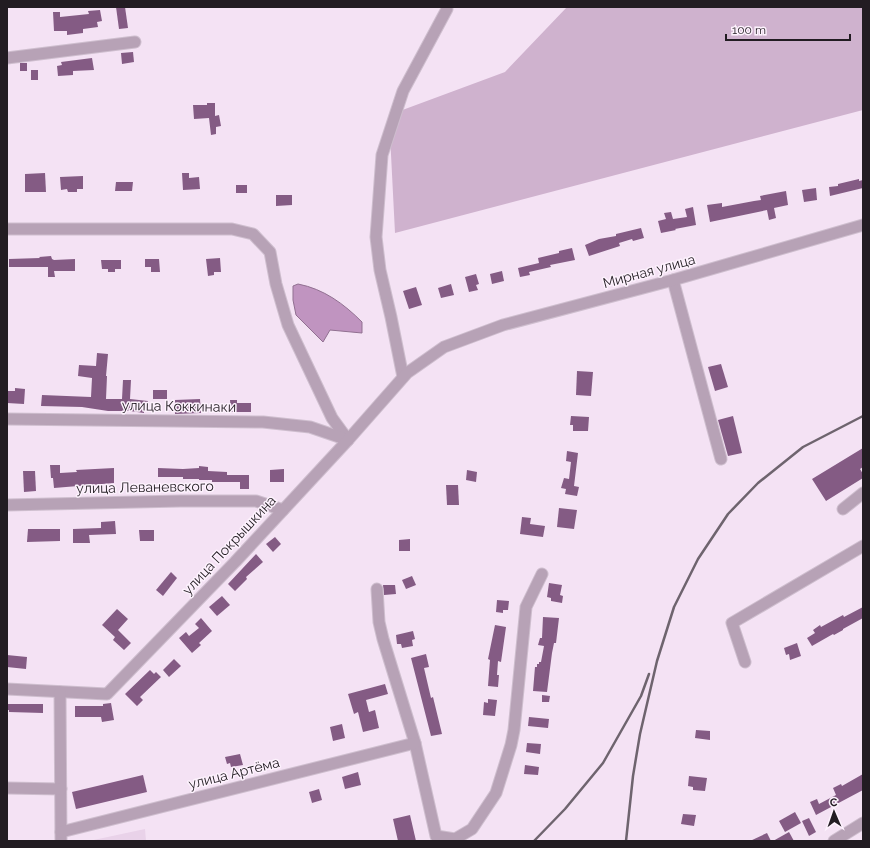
<svg xmlns="http://www.w3.org/2000/svg" width="870" height="848" font-family="Raleway,sans-serif">
	<style>
		.built { fill: #e9d2e9 }
		.green { fill: #cfb2ce }
		.water { fill: #c094c0; stroke: #917091 }
		.building { fill: #845b84 }
		.lines { fill: none; stroke-linecap: round; stroke-linejoin: round }
		.minor-casing { stroke: #cebece; stroke-width: 13 }
		.minor { stroke: #b7a2b6; stroke-width: 11 }
		.rail { stroke: #6e646e; stroke-width: 2.5 }
		.labels { text-anchor: middle; dominant-baseline: central; stroke-width: 3; stroke-linejoin: round; paint-order: stroke }
		.street-label { font-size: 14px; fill: #221c22; stroke: #fdf2fd }
	</style>
	<rect width="100%" height="100%" fill="#f4e2f4"/>
	<!-- built -->
	<polygon class="built" points="145,829 146,841 89,841"/>
	<!-- green -->
	<polygon class="green" points="567,7 863,7 863,110 395,233 389,115 505,72"/>
	<!-- water -->
	<path class="water" d="M298,284C324,289 344,304 362,322V333L330,330L323,342L296,315L293,300V286Z"/>
	<!-- building -->
	<g class="building">
		<polygon points="116,7 125,7 128,28 119,29"/>
		<polygon points="100,10 102,21 97,22 98,27 83,29 83,33 67,35 67,31 54,31 53,12 60,12 60,17 89,14 88,11"/>
		<polygon points="133,52 134,62 122,64 121,53"/>
		<polygon points="92,58 94,70 73,71 73,75 58,76 57,66 62,65 61,62"/>
		<rect x="20" y="63" width="7" height="8"/>
		<rect x="31" y="70" width="7" height="10"/>
		<polygon points="207,103 215,103 215,116 219,115 221,126 216,127 216,134 211,135 209,118 194,119 193,105 207,105"/>
		<polygon points="45,173 46,192 25,192 25,174"/>
		<polygon points="182,173 189,173 189,178 199,177 200,189 183,190"/>
		<polygon points="83,176 83,189 77,189 77,192 68,192 67,189 61,190 60,177"/>
		<polygon points="859,179 859,181 863,180 863,188 830,196 829,187 838,186 838,184"/>
		<polygon points="116,182 133,182 132,191 115,191"/>
		<rect x="236" y="185" width="11" height="8"/>
		<polygon points="816,188 817,200 804,202 802,190"/>
		<polygon points="786,191 788,205 774,208 776,218 769,220 767,210 710,222 707,205 722,203 722,207 754,201 761,200 760,196"/>
		<polygon points="276,195 292,195 292,205 276,206"/>
		<polygon points="693,207 696,225 675,229 676,230 661,233 658,221 666,219 664,213 671,212 673,219 687,217 685,209"/>
		<polygon points="641,228 644,238 633,241 632,239 619,243 620,246 589,256 585,245 599,239 616,236 616,234"/>
		<polygon points="572,248 575,260 550,265 551,267 529,272 530,275 520,277 518,268 539,263 538,258 559,253 559,251"/>
		<polygon points="51,256 52,259 54,260 75,259 75,271 54,271 55,277 48,277 48,267 9,267 9,259 40,258 39,257"/>
		<polygon points="220,258 221,272 214,272 214,275 208,276 206,259"/>
		<polygon points="145,259 159,259 160,272 151,272 151,267 145,267"/>
		<polygon points="101,260 121,260 121,269 115,269 115,272 108,272 108,269 102,269"/>
		<polygon points="502,271 504,281 492,284 490,274"/>
		<polygon points="476,274 479,284 476,285 478,290 469,292 465,277"/>
		<polygon points="451,284 454,295 441,298 438,288"/>
		<polygon points="416,287 422,305 409,309 403,291"/>
		<polygon points="97,353 108,354 106,376 107,376 106,399 122,399 123,380 131,380 130,399 148,401 148,409 144,408 144,413 130,411 108,411 82,407 41,406 42,395 91,397 92,378 78,376 79,365 96,366"/>
		<polygon points="721,364 728,387 715,391 708,367"/>
		<polygon points="577,371 593,372 591,396 576,395"/>
		<polygon points="15,388 25,389 24,404 7,403 7,391 15,391"/>
		<rect x="153" y="390" width="14" height="9"/>
		<polygon points="200,399 201,413 175,414 175,400"/>
		<polygon points="230,400 237,400 237,403 251,403 251,412 231,412"/>
		<polygon points="571,416 589,417 588,431 573,431 573,425 570,425"/>
		<polygon points="733,416 742,453 728,456 718,420"/>
		<polygon points="863,448 863,467 860,469 863,474 863,478 826,501 812,479"/>
		<polygon points="567,451 578,453 574,486 579,487 577,496 565,494 566,489 561,488 564,478 569,479 571,462 566,461"/>
		<polygon points="50,465 60,465 60,473 77,472 76,470 114,468 114,483 54,488 53,478 51,478"/>
		<polygon points="199,466 208,467 208,471 227,472 227,475 249,475 249,489 240,489 240,482 212,482 212,480 199,480 199,479 183,479 183,477 158,477 158,468 183,469 199,468"/>
		<polygon points="284,469 284,482 270,482 270,470"/>
		<polygon points="467,470 477,472 476,482 466,480"/>
		<polygon points="23,471 35,471 36,491 24,492"/>
		<polygon points="446,485 458,485 459,505 447,505"/>
		<polygon points="559,508 577,510 574,529 557,527"/>
		<polygon points="522,517 531,518 530,524 545,526 543,537 520,534"/>
		<polygon points="115,521 116,534 89,535 90,543 73,543 73,529 101,528 101,522"/>
		<polygon points="28,529 60,529 60,541 27,542"/>
		<polygon points="139,530 154,530 154,541 140,541"/>
		<polygon points="275,537 281,544 273,552 266,544"/>
		<polygon points="410,539 410,551 399,551 399,540"/>
		<polygon points="256,554 263,562 246,577 247,579 235,591 228,584"/>
		<polygon points="171,572 177,578 163,596 156,590"/>
		<polygon points="412,576 416,585 406,589 402,580"/>
		<polygon points="549,583 562,585 560,595 563,596 562,603 551,601 551,598 547,597"/>
		<polygon points="383,585 395,585 396,594 384,595"/>
		<polygon points="222,596 230,605 217,616 209,607"/>
		<polygon points="497,600 509,601 508,610 503,610 503,613 496,612"/>
		<polygon points="863,607 863,618 843,629 843,630 834,635 833,634 812,646 807,638 815,633 813,630 820,625 821,627 843,615 844,617"/>
		<polygon points="117,609 128,619 118,630 131,643 124,650 113,640 115,637 102,625"/>
		<polygon points="543,617 559,618 556,643 554,643 552,653 547,692 533,691 535,667 537,667 537,664 539,664 539,662 541,662 544,646 538,645 540,638 542,638"/>
		<polygon points="201,618 212,631 199,643 201,645 192,653 179,638 186,632 189,636 199,628 195,624"/>
		<polygon points="495,625 506,627 501,662 498,661 497,675 499,675 498,687 488,686 490,660 488,659"/>
		<polygon points="413,631 415,639 412,640 413,646 402,648 401,644 397,644 396,635"/>
		<polygon points="797,643 801,656 790,660 789,654 786,655 784,648"/>
		<polygon points="426,654 429,667 424,668 431,698 433,697 442,734 431,736 411,658"/>
		<polygon points="7,655 27,657 26,669 7,667"/>
		<polygon points="174,659 181,666 169,677 163,670"/>
		<polygon points="150,670 154,674 156,672 161,677 140,697 143,700 137,706 125,694"/>
		<polygon points="385,684 388,694 366,700 369,712 375,710 379,728 363,732 358,712 354,714 348,694"/>
		<polygon points="542,695 550,696 549,702 542,702"/>
		<polygon points="488,699 497,700 495,716 483,715 484,702 488,703"/>
		<polygon points="111,703 114,720 102,722 101,717 75,717 75,706 103,706 103,704"/>
		<polygon points="7,704 43,704 43,713 9,712 9,710 7,710"/>
		<polygon points="529,717 549,719 548,728 528,726"/>
		<polygon points="342,724 345,738 333,741 330,727"/>
		<polygon points="696,730 710,731 710,740 695,738"/>
		<polygon points="527,743 541,744 540,754 526,752"/>
		<polygon points="240,754 243,765 231,767 230,763 227,764 225,757"/>
		<polygon points="525,765 539,767 538,775 524,774"/>
		<polygon points="358,772 361,785 345,789 342,777"/>
		<polygon points="863,774 863,790 816,815 810,802 817,799 819,804 836,795 833,788 841,784 842,786"/>
		<polygon points="143,775 147,792 76,809 72,792"/>
		<polygon points="689,776 707,778 705,791 693,790 693,787 688,786"/>
		<polygon points="319,789 322,800 312,803 309,792"/>
		<polygon points="795,812 801,823 785,832 779,821"/>
		<polygon points="683,814 696,815 694,826 681,824"/>
		<polygon points="410,815 416,841 398,841 393,819"/>
		<polygon points="809,818 816,832 809,836 802,821"/>
		<polygon points="789,832 794,841 773,841"/>
		<polygon points="767,833 771,841 750,841"/>
	</g>
	<g class="lines">
		<defs>
			<g id="minor">
				<polyline points="7,58 135,42"/>
				<polyline points="7,229 232,229 253,234 270,252 276,284 288,325 332,418 348,440"/>
				<polyline points="673,280 721,459"/>
				<polyline points="403,377 391,317 380,270 376,237 382,155 403,91 447,9"/>
				<polyline points="7,419 263,422 310,427 348,440"/>
				<polyline points="7,505 180,501 256,501 283,510"/>
				<polyline points="843,509 863,493"/>
				<polyline points="377,589 379,622 383,639 415,743 436,836 455,839 472,829 496,793 511,745 514,730 526,607 542,574"/>
				<polyline points="745,662 732,623 863,546"/>
				<polyline points="7,689 107,694 235,562 348,440 407,373 444,347 503,325 673,280 863,225"/>
				<polyline points="60,692 61,841"/>
				<polyline points="7,788 61,789"/>
				<polyline points="61,832 415,743"/>
				<polyline points="834,841 863,823"/>
			</g>
		</defs>
		<!-- minor casing -->
		<use href="#minor" class="minor-casing"/>
		<!-- minor -->
		<use href="#minor" class="minor"/>
		<!-- rail -->
		<g class="rail">
			<polyline points="534,841 565,809 603,763 641,696 649,674"/>
			<polyline points="626,841 633,776 640,734 657,661 674,607 698,559 728,514 758,483 803,447 863,416"/>
		</g>
	</g>
	<g class="labels">
		<!-- street labels -->
		<g class="street-label">
			<text transform="translate(649 271) rotate(-15)">Мирная улица</text>
			<text transform="translate(179 406) rotate(1)">улица Коккинаки</text>
			<text transform="translate(145 487) rotate(-1)">улица Леваневского</text>
			<text transform="translate(229 545) rotate(-47)">улица Покрышкина</text>
			<text transform="translate(234 773) rotate(-14)">улица Артёма</text>
		</g>
	</g>
	<!-- border -->
	<rect width="870" height="848" fill="none" stroke="#221c22" stroke-width="16"/>
	<!-- north arrow -->
	<g transform="translate(834 812) rotate(358)" stroke="#fdf2fd" stroke-width="3" paint-order="stroke">
	<path d="M0-3L7 15L0 10L-7 15Z" fill="#221c22"/>
	<text y="-6" font-size="11" font-weight="bold" text-anchor="middle" fill="#221c22">С</text>
	</g>
	<!-- scale -->
	<path d="M726 34v6h124v-6" fill="none" stroke="#221c22" stroke-width="2"/>
	<text x="732" y="34" font-size="12" fill="#221c22" stroke="#fdf2fd" stroke-width="3" paint-order="stroke">100 m</text>
</svg>
